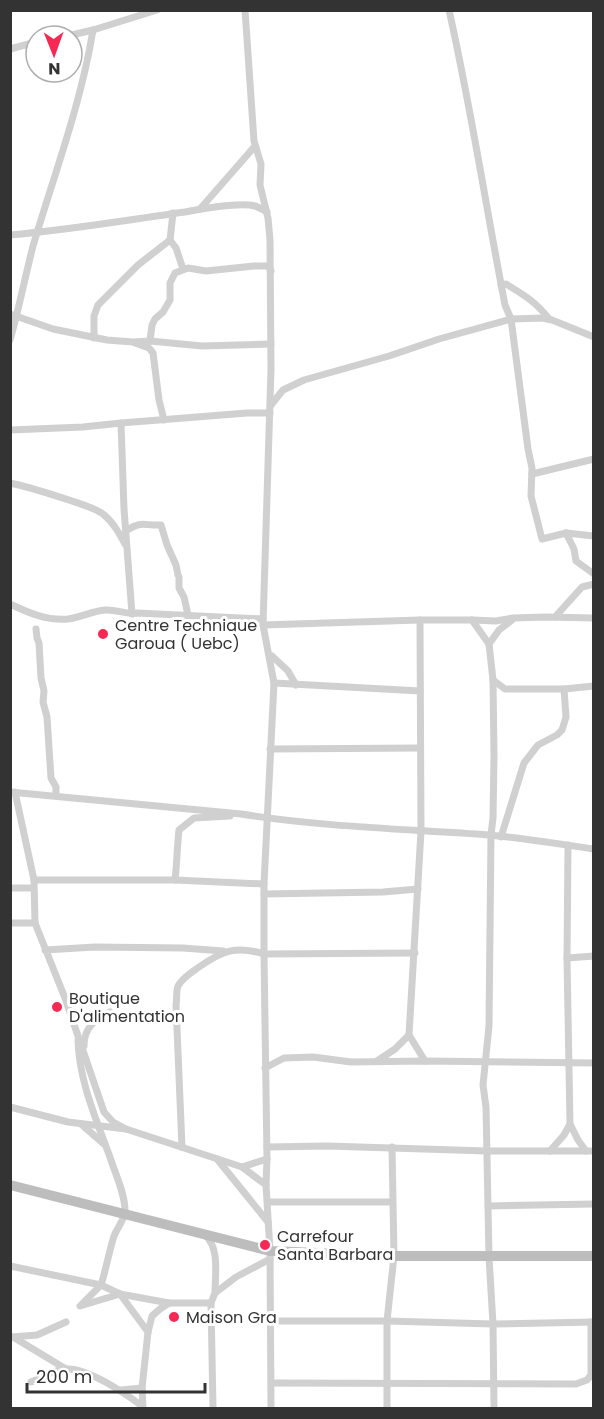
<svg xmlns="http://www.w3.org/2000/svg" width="604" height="1419" font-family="Poppins,sans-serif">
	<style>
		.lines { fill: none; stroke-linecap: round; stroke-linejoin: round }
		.minor { stroke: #d0d0d0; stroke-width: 7 }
		.secondary { stroke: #bdbdbd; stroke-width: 10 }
		.poi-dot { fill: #f62955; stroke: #fff; stroke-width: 2 }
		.labels { text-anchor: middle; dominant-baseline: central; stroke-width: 6; stroke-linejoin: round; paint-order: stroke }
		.poi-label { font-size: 16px; fill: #333; stroke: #fff; text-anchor: start }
	</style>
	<rect width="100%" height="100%" fill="#fff"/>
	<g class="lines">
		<!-- minor -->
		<g class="minor">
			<polyline points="245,10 254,141 261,164 260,185 268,218 270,240 271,369 263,625 274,683 264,884 264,954 267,1159 266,1185 270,1251 271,1408"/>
			<path d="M449,10C471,108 486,207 505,305L511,319L528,449L532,468L531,496L542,539L566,533L594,536"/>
			<polyline points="67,36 93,30 157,10"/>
			<polyline points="10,49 36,42"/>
			<polyline points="200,209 255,146"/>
			<polyline points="173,213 170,240 176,248 183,269"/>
			<path d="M10,235C69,230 127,220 185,212C201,209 240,202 255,206C259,207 263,210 267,212"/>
			<path d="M501,285L506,284C524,295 536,302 549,319"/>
			<polyline points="10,314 53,329 107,340 133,342 150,341 202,346 271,344"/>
			<polyline points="94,338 94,316 98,305 138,265 170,240"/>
			<path d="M10,340C19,309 25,277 33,246C54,175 81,104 93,30"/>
			<polyline points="150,341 152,325 155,319 163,312 170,300 170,283 175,273 188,268 206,271 254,266 268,266 271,271"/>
			<polyline points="135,343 149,348 153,353 159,400 164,420"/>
			<polyline points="271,405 283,390 304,380 389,356 439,339 511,319 542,318 552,320 594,337"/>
			<polyline points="121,423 124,509 132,614"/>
			<polyline points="10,430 83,427 121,423 247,413 270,413"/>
			<polyline points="532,474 594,459"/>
			<path d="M10,483C30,487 50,494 69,500C80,504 93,507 103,514C113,522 119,533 125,544"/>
			<path d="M126,531C142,520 144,526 161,525L167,545L176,565L178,575L179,577V588L184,597L188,615"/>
			<polyline points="566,533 574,549 576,561 594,574"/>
			<path d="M10,604C29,613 47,621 68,619C81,617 93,611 105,610C116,609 126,615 137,613L263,619"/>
			<polyline points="555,617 582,587 594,584"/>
			<polyline points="420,620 421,831 409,1035 425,1061"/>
			<polyline points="472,620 489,644 493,680 494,756 493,818 491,835 489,1026 483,1085 486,1107 489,1257 493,1324 494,1408"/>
			<polyline points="264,628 263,625 420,620 472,620 496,621 513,618 546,617 594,618"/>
			<polyline points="36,629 37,638 39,643 41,678 44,691 43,702 47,717 51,778 56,787 56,796"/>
			<polyline points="489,644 499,630 512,620"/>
			<polyline points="272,656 288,671 296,685"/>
			<polyline points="493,680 505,689 564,689 594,686"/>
			<polyline points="274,683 420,691"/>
			<polyline points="270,749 420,748"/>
			<path d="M10,792L241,814C323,827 406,829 489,835C524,838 559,844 594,849"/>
			<polyline points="15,792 34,880 35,923 65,998 104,1112 113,1122 126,1129"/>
			<polyline points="501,837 524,763 538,745 557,735 562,730 566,717 564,689"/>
			<polyline points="34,880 175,880 264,884"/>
			<path d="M175,880C177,864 177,847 179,830L194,818L230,816"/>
			<polyline points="10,888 33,888"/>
			<polyline points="264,894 383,892 418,889"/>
			<polyline points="10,923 35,923"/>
			<polyline points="45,950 95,947 183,948 223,951"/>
			<polyline points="567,958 594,956"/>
			<path d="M78,1040C79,1083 98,1123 112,1163C117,1178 125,1195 125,1211C125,1219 117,1228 114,1236C109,1252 106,1269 101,1285L120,1294L169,1303"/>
			<path d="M84,1046C84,1028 94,1020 110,1012"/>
			<polyline points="377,1061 395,1049 409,1035"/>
			<polyline points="265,1068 284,1058 313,1057 351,1062 425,1061 594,1063"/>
			<polyline points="10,1107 68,1122 126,1129 242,1167 266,1185"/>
			<polyline points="81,1124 104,1144"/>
			<polyline points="570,1124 578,1140 586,1151"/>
			<path d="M182,1147L176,1005C177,1000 176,991 178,986C182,978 192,972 199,967C222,951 236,945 264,954L415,953"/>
			<polyline points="267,1147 327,1146 487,1151 594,1151"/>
			<polyline points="550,1151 564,1135 570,1124 567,958 568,845"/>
			<polyline points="217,1159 268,1222"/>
			<polyline points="242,1167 267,1159"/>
			<polyline points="268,1202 392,1202"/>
			<polyline points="488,1206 594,1204"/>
			<path d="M205,1235C220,1248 215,1275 215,1293"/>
			<polyline points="10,1266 101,1285"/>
			<polyline points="120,1294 148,1332"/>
			<polyline points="82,1304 101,1285"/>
			<polyline points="80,1306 120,1294"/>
			<polyline points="270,1321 387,1321 493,1324 594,1322"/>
			<polyline points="12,1337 37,1335 66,1322"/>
			<polyline points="13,1337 66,1369"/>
			<path d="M31,1382C41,1378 55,1369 66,1369C87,1367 126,1394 142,1406"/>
			<polyline points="271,1383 576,1384 587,1380 591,1375 591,1322"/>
			<polyline points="120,1390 142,1388"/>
			<polyline points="143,1408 142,1388 148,1332 152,1316 160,1309 169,1303 211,1303"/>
			<polyline points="213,1408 211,1303 215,1293 236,1277 270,1259"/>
			<polyline points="387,1408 387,1321 394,1256 392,1147"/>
		</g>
		<!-- secondary -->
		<polyline class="secondary" points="10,1185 270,1251 394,1256 594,1256"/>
	</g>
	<!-- markers -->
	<g class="poi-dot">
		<circle cx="103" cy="634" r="6"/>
		<circle cx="57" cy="1007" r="6"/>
		<circle cx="265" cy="1245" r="6"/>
		<circle cx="174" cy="1317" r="6"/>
	</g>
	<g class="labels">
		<!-- poi labels -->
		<g class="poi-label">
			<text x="115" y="625">Centre Technique<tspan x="115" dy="18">Garoua ( Uebc)</tspan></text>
			<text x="69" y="998">Boutique<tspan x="69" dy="18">D'alimentation</tspan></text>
			<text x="277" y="1236">Carrefour<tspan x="277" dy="18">Santa Barbara</tspan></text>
			<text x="186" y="1317">Maison Gra</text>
		</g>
	</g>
	<!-- border -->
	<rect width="604" height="1419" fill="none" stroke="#333333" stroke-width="24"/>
	<!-- north arrow -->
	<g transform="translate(54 54) rotate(179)"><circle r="28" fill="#ffffff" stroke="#adadad" stroke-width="1.5"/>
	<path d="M0-4.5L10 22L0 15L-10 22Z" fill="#f62955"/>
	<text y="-9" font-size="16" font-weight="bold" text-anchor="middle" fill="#333333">N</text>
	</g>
	<!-- scale -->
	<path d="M27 1383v9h178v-9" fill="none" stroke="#333333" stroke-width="3"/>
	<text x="36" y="1383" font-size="18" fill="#333333" stroke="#ffffff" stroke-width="4.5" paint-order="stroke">200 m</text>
</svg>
